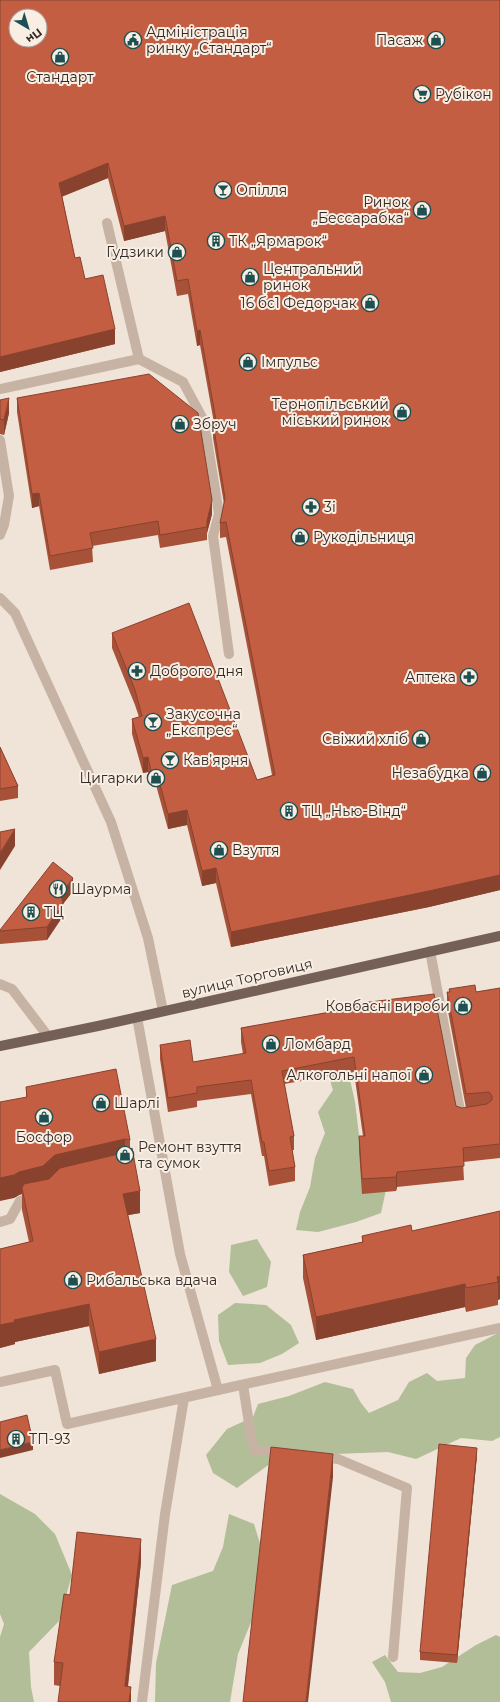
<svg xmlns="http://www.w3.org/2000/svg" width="500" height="1702" font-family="Montserrat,sans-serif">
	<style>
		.green { fill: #b2be98 }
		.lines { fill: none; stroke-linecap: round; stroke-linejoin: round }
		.minor { stroke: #c7b3a4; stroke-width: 10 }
		.major { stroke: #746056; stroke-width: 10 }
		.wall { fill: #a85139 }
		.shaded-wall { fill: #88422e }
		.building { fill: #c35e42; stroke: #88422e; fill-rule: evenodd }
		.labels { text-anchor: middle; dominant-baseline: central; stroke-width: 4; stroke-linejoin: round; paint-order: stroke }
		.poi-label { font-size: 14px; fill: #332925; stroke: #f8eee3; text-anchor: start }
		.street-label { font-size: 14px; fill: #332925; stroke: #f8eee3 }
	</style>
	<rect width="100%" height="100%" fill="#f0e3d7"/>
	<!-- green -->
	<g class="green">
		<polygon points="327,1032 344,1053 355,1102 363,1169 387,1185 381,1213 356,1222 318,1232 296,1230 300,1212 310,1187 315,1158 325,1133 318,1112 333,1090 331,1084"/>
		<polygon points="257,1239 271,1262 267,1287 243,1296 229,1272 231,1245"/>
		<polygon points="235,1303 266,1305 291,1325 299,1343 282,1354 260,1363 228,1365 219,1341 218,1315"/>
		<polygon points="500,1332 500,1437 492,1441 461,1438 416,1459 388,1452 335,1454 275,1460 237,1488 213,1473 206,1455 227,1429 253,1417 258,1404 289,1396 325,1382 353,1389 361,1403 369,1413 398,1400 409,1382 427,1373 437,1381 465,1378 466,1358 475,1345"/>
		<polygon points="0,1494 35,1514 55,1534 72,1575 59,1621 29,1652 31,1687 34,1702 0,1702 0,1637 4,1624 0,1614"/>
		<polygon points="229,1514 254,1524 262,1550 256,1610 238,1654 230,1702 155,1702 156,1663 172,1585 213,1571 223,1547"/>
		<polygon points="496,1635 500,1637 500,1702 391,1702 385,1682 372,1662 385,1655 398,1672 420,1673 442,1667 476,1645"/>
	</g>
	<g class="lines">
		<!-- minor -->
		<g class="minor">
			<polyline points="139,359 183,382 204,421 219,514 213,536 229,654"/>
			<polyline points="0,389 139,359 107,223"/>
			<polyline points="0,440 9,496 4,525 0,535"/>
			<polyline points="0,598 15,613 111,822 148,938 163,1011"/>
			<polyline points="430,951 461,1116 465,1116"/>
			<polyline points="0,984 12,989 47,1035"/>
			<polyline points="137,1017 180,1254 218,1390 500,1328"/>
			<polyline points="0,1222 10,1219 20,1201 35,1198"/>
			<polyline points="0,1382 55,1370 67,1424 218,1390"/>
			<polyline points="243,1385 251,1436 254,1450 284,1453"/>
			<polyline points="320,1457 338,1459 407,1488 393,1657"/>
			<polyline points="142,1702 165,1514 184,1398"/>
		</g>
		<!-- major -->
		<polyline class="major" points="0,1046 98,1026 500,936"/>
	</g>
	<!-- wall -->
	<g class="wall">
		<polygon points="0,0 500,0 500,890 429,907 231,947 216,883 202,886 187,825 168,829 156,785 151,786 148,772 143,773 132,734 132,719 139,717 135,705 112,648 112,633 257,780 272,775 226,537 220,538 220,523 224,504 213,438 213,423 214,423 200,345 197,346 188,294 177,296 165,231 124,241 108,178 62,196 75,258 115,344 0,372"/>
		<polygon points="17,398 212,514 207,533 207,540 160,548 158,535 92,546 93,562 50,570 39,506 32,508 17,412"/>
		<polygon points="0,400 9,413 4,435 0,434"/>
		<polygon points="0,747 18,786 18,798 0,801"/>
		<polygon points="73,891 63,904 63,916 47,940 0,944 0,930"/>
		<polygon points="500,988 500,1158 463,1162 464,1180 397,1187 396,1191 362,1194 359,1150 359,1136 363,1136 354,1072 284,1084 294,1136 294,1150 292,1150 295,1167 295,1181 269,1186 264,1156 262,1156 251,1094 197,1101 197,1107 168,1112 160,1059 160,1045 193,1062 243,1054 241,1042 241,1028 346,1009 346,1005 456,1106 462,1108 466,1108 447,1006 447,992 449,992 449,989 476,992"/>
		<polygon points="26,1087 130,1140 130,1149 140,1213 128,1215 156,1361 99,1374 89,1326 15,1342 15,1344 0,1348 0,1249 29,1242 22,1210 22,1194 19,1195 14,1198 26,1097"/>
		<polygon points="500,1211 500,1299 498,1300 498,1305 466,1312 465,1307 316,1340 303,1278 303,1255 362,1242 362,1236 412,1231"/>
		<polygon points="477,1455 457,1663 420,1660 420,1652"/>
		<polygon points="141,1562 128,1687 131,1702 60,1686 54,1685 54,1662 70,1595"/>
	</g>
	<!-- shaded-wall -->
	<g class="shaded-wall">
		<polygon points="108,163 108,178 59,198 59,183"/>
		<polygon points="165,216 165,231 124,241 124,226"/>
		<polygon points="115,329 115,344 0,372 0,357"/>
		<polygon points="200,330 200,345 197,346 197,331"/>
		<polygon points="9,398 9,413 4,435 4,420"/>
		<polygon points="39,493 39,506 32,508 32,494"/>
		<polygon points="212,500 212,514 207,533 207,521"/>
		<polygon points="148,757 148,772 143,773 143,758"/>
		<polygon points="156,770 156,785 151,786 151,771"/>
		<polygon points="187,810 187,825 168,829 168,814"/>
		<polygon points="15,829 15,846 0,870 0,853"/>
		<polygon points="216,868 216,883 202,886 202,871"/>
		<polygon points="500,875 500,890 429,907 231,947 231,932"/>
		<polygon points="73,878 73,891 63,904 63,916 47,940 47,927 61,894"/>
		<polygon points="125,1139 125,1162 22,1188 22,1194 19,1195 14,1198 0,1201 0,1178 19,1172 55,1155"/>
		<polygon points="397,1172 397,1187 396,1191 396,1177"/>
		<polygon points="140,1191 140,1213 123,1216 123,1194"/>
		<polygon points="500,1276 500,1299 498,1300 498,1282 497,1277"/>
		<polygon points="465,1284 465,1307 316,1340 316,1317"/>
		<polygon points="89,1304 89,1326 15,1342 15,1344 0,1348 0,1325 14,1320"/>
		<polygon points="156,1339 156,1361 99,1374 99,1352"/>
		<polygon points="33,1442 33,1450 0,1458 0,1450"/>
		<polygon points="477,1448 477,1455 457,1663 457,1655"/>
		<polygon points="333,1454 333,1477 308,1702 306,1702"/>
		<polygon points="141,1539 141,1562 126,1702 125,1686"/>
		<polygon points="131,1687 131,1702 129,1702"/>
	</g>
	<!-- building -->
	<g class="building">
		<path d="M0,0H500V875L429,891L231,932L216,868L202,871L187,810L168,814L156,770L151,771L148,757L143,758L132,719L142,716L135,690L112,633L189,603L257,780L275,775L226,522L220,523L225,498L213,423L217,426L200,330L197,331L188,279L177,281L165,216L124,226L108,163L59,183L75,258L80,257L85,279L103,275L115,329L0,357ZM16,16H40V40H16Z"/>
		<polygon points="149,374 198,413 212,500 207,521 207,527 160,535 158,521 90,533 93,548 50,556 39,493 32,494 17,398"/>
		<polygon points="9,398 4,420 0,419 0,400"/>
		<polygon points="0,747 18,786 0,789"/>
		<polygon points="15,829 0,853 0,832"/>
		<polygon points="53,862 73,878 61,894 63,904 47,927 0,931 0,930"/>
		<polygon points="475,985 476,992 500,988 500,1144 463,1148 464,1166 397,1172 396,1177 362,1179 359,1136 365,1136 354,1057 282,1071 294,1136 290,1137 295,1167 269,1171 264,1142 262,1142 251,1080 197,1087 197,1093 168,1098 160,1045 190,1040 193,1062 246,1053 241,1028 347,1009 346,1005 434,994 456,1106 462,1108 487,1104 492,1100 492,1096 489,1092 466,1094 447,992 450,992 449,989"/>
		<polygon points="116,1069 130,1140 125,1139 55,1155 43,1166 19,1172 14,1175 0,1178 0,1102 27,1097 26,1087"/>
		<polygon points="132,1148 140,1191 123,1194 156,1339 99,1352 89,1304 14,1320 15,1322 0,1325 0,1249 33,1241 22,1188 24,1184 49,1179 60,1168 127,1152"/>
		<polygon points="500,1211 500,1276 497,1277 498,1282 466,1288 465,1284 316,1317 303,1255 363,1242 362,1236 411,1225 412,1231"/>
		<polygon points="27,1415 33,1442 0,1450 0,1422"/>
		<polygon points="439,1444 477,1448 457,1655 420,1652"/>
		<polygon points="271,1447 333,1454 306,1702 243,1702"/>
		<polygon points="77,1532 141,1539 125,1686 131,1687 129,1702 58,1702 63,1663 54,1662 64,1594 70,1595"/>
	</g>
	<!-- icons -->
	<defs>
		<symbol id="civic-ring" viewBox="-11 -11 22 22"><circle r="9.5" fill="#f8eee3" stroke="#1c5052" stroke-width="1.5"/><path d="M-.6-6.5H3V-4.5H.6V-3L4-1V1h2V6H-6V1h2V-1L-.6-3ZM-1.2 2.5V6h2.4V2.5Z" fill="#1c5052"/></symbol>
		<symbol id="shop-ring" viewBox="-11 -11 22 22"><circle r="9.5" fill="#f8eee3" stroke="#1c5052" stroke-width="1.5"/><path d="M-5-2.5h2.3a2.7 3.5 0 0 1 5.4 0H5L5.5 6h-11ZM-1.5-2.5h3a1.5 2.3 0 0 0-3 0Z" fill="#1c5052"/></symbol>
		<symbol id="supermarket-ring" viewBox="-11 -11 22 22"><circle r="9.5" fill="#f8eee3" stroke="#1c5052" stroke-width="1.5"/><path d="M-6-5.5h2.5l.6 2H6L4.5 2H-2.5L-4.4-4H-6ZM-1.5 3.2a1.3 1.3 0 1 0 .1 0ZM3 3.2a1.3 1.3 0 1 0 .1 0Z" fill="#1c5052"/></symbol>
		<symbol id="bar-ring" viewBox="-11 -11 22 22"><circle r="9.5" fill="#f8eee3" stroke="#1c5052" stroke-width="1.5"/><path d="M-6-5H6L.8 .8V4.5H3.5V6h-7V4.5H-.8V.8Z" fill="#1c5052"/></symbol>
		<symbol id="building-ring" viewBox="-11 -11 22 22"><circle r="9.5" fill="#f8eee3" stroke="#1c5052" stroke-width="1.5"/><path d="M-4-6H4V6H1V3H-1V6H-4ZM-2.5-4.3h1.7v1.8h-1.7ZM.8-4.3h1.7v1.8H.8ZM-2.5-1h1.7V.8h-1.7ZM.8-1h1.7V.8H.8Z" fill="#1c5052"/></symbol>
		<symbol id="pharmacy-ring" viewBox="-11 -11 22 22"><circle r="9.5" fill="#f8eee3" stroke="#1c5052" stroke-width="1.5"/><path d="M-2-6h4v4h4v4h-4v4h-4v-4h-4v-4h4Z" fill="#1c5052"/></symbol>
		<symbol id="restaurant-ring" viewBox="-11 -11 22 22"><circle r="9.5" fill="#f8eee3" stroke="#1c5052" stroke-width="1.5"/><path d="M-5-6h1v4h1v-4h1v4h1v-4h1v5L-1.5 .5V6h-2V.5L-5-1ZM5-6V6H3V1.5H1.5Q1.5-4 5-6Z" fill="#1c5052"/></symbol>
	</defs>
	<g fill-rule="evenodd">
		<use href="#civic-ring" x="123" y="30" width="20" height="20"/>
		<use href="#shop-ring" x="426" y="30" width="20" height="20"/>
		<use href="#shop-ring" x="50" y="47" width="20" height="20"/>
		<use href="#supermarket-ring" x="412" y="84" width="20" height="20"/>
		<use href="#bar-ring" x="213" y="180" width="20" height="20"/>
		<use href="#shop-ring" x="412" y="200" width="20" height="20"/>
		<use href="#building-ring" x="206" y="231" width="20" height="20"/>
		<use href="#shop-ring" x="167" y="242" width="20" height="20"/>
		<use href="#shop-ring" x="240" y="267" width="20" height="20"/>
		<use href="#shop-ring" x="360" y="293" width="20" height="20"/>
		<use href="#shop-ring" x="238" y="352" width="20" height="20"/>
		<use href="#shop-ring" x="392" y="402" width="20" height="20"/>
		<use href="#shop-ring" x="170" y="414" width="20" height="20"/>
		<use href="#pharmacy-ring" x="301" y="497" width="20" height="20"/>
		<use href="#shop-ring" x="290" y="527" width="20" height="20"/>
		<use href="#pharmacy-ring" x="127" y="661" width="20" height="20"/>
		<use href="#pharmacy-ring" x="459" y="667" width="20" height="20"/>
		<use href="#bar-ring" x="143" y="712" width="20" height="20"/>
		<use href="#shop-ring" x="411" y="729" width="20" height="20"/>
		<use href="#bar-ring" x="160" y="750" width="20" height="20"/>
		<use href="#shop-ring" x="472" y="763" width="20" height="20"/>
		<use href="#shop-ring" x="146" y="768" width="20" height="20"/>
		<use href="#building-ring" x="279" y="801" width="20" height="20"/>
		<use href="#shop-ring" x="209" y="840" width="20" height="20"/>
		<use href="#restaurant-ring" x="48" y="879" width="20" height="20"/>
		<use href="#building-ring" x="21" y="902" width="20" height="20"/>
		<use href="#shop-ring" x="453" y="996" width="20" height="20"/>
		<use href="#shop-ring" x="261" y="1034" width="20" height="20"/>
		<use href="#shop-ring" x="414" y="1065" width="20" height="20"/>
		<use href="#shop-ring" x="91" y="1093" width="20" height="20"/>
		<use href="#shop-ring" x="34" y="1107" width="20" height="20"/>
		<use href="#shop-ring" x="115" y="1145" width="20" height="20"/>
		<use href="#shop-ring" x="63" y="1270" width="20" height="20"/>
		<use href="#building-ring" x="6" y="1429" width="20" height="20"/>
	</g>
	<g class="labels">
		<!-- poi labels -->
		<g class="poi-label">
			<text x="146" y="32">Адміністрація<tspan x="146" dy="16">ринку „Стандарт“</tspan></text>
			<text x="423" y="40" text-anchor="end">Пасаж</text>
			<text x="60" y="77" text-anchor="middle">Стандарт</text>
			<text x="435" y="94">Рубікон</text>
			<text x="236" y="190">Опілля</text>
			<text x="409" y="202" text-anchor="end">Ринок<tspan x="409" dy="16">„Бессарабка“</tspan></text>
			<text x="229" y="241">ТК „Ярмарок“</text>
			<text x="164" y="252" text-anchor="end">Гудзики</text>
			<text x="263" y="269">Центральний<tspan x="263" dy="16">ринок</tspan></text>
			<text x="357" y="303" text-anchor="end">16 бс1 Федорчак</text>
			<text x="261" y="362">Імпульс</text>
			<text x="389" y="404" text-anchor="end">Тернопільський<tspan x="389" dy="16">міський ринок</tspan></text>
			<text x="193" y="424">Збруч</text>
			<text x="324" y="507">3і</text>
			<text x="313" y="537">Рукодільниця</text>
			<text x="150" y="671">Доброго дня</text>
			<text x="456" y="677" text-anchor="end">Аптека</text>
			<text x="166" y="714">Закусочна<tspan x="166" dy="16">„Експрес“</tspan></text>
			<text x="408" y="739" text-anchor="end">Свіжий хліб</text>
			<text x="183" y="760">Кав’ярня</text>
			<text x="469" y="773" text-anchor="end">Незабудка</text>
			<text x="143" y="778" text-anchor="end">Цигарки</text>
			<text x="302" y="811">ТЦ „Нью-Вінд“</text>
			<text x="232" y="850">Взуття</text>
			<text x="71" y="889">Шаурма</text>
			<text x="44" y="912">ТЦ</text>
			<text x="450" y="1006" text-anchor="end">Ковбасні вироби</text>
			<text x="284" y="1044">Ломбард</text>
			<text x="411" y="1075" text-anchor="end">Алкогольні напої</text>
			<text x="114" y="1103">Шарлі</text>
			<text x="44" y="1137" text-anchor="middle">Босфор</text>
			<text x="138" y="1147">Ремонт взуття<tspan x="138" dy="16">та сумок</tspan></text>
			<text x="86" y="1280">Рибальська вдача</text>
			<text x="29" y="1439">ТП-93</text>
		</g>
		<!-- street labels -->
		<g class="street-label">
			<text transform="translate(247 978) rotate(-13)">вулиця Торговиця</text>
		</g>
	</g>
	<!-- north arrow -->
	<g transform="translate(28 28) rotate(142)"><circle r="19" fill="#f8eee3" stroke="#a99f97"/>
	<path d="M0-3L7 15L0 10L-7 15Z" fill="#1c5052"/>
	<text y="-6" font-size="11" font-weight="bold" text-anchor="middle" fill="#332925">Пн</text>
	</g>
</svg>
